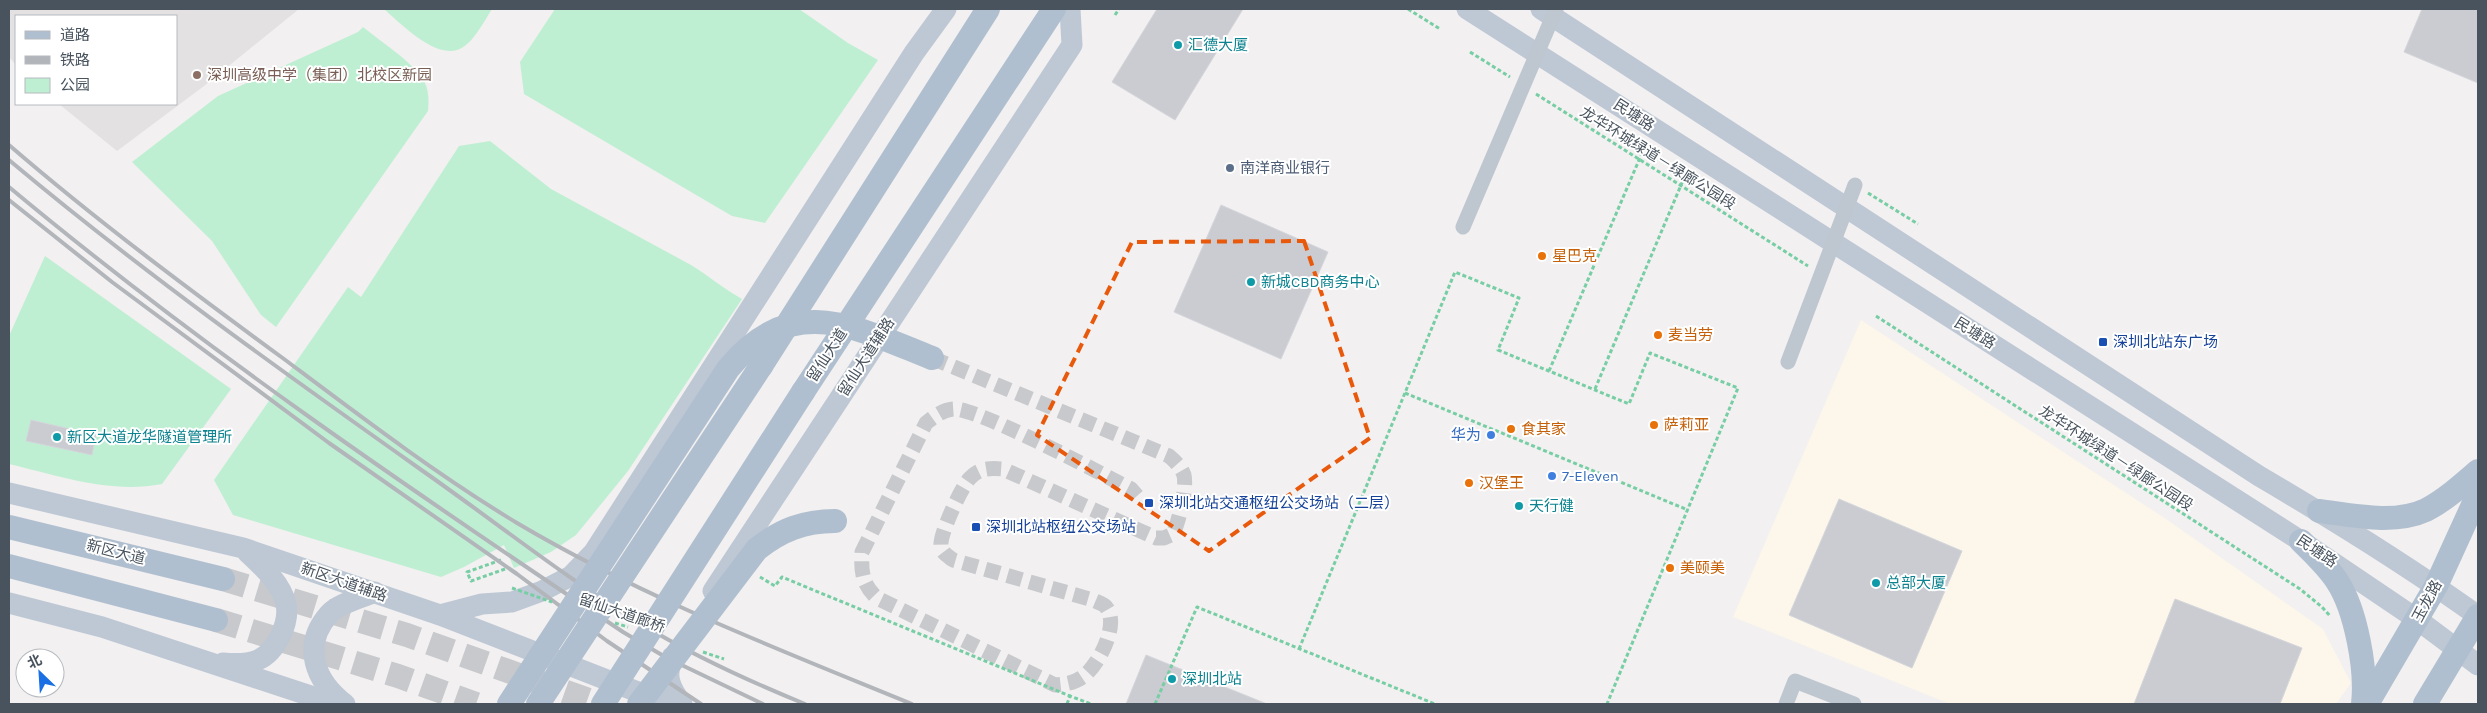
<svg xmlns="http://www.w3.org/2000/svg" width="2487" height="713" font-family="Karla,'Noto Sans SC',sans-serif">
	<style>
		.commercial { fill: #fcf7ea }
		.education { fill: #e3e1e2 }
		.green { fill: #bfefd2 }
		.building { fill: #caccd2; stroke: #d4d6db }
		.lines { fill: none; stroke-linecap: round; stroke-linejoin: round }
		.street-tunnel { stroke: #c8c9cc; stroke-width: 15; stroke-dasharray: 15 8; stroke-linecap: butt }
		.primary-tunnel { stroke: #c8c9cc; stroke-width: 24; stroke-dasharray: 24 12; stroke-linecap: butt }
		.path { stroke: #77cea4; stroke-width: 3; stroke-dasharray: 4 2.5; stroke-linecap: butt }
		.street { stroke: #bec7cf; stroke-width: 15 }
		.secondary { stroke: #bec8d4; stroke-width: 21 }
		.primary { stroke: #b0bfcf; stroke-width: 24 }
		.rail { stroke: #b2b5ba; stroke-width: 4 }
		.path-bridge { stroke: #77cea4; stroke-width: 3; stroke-dasharray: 4 2.5; stroke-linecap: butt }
		.street-bridge { stroke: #bec7cf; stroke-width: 15 }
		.primary-bridge { stroke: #b0bfcf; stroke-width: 24 }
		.marked { fill: none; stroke: #e8590c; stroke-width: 4; stroke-dasharray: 10 6; stroke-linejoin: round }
		.culture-dot { fill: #0f9aa8; stroke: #fff; stroke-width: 2 }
		.education-dot { fill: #8d6e63; stroke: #fff; stroke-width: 2 }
		.service-dot { fill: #5c6f8a; stroke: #fff; stroke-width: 2 }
		.food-dot { fill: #e8710a; stroke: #fff; stroke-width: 2 }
		.transit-dot { fill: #1a4fb4; stroke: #fff; stroke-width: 2 }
		.shop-dot { fill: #3f7fe0; stroke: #fff; stroke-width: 2 }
		.labels { text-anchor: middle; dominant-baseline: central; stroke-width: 4; stroke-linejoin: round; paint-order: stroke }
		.culture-label { font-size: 15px; fill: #0d838f; stroke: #fff; text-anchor: start }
		.education-label { font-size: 15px; fill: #785e54; stroke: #fff; text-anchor: start }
		.street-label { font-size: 15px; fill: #48535e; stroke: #fff }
		.service-label { font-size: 15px; fill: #4e5e75; stroke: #fff; text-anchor: start }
		.food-label { font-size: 15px; fill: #c56008; stroke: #fff; text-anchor: start }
		.transit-label { font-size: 15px; fill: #164399; stroke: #fff; text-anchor: start }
		.shop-label { font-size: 15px; fill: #366cbe; stroke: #fff; text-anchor: end }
	</style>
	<rect width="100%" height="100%" fill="#f2f0f0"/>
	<!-- commercial -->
	<polygon class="commercial" points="1861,320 2166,519 2323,629 2351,683 2336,704 1950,704 1733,617"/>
	<!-- education -->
	<polygon class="education" points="9,9 299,9 204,86 117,151 59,104 176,104 176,16 16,16 16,65 9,57"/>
	<!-- green -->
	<g class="green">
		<path d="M384,9H492C484,21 472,46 457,50C433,57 400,23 384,9Z"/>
		<polygon points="555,9 799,9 848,43 878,60 765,223 732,216 524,94 520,62"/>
		<path d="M363,27C381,42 412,61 424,81C429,90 429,101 428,111L276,327L261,315L212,241L132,162L218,96L358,32Z"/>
		<path d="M490,141L551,189L691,265C709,276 724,289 742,299L628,471L576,535L551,552L514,568L504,545L464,567L441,577L233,515L214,480L348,287L361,297L459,146Z"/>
		<path d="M45,256L231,389L162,484C110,494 60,476 9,464V336Z"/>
	</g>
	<!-- building -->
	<g class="building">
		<polygon points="1157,9 1243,9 1175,120 1112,82"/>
		<polygon points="2422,9 2478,9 2478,83 2404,52"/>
		<polygon points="1221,205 1328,252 1281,359 1174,312"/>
		<polygon points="31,420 96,435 92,455 26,441"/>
		<polygon points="1839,499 1962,551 1912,668 1789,615"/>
		<polygon points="2175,599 2302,648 2280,704 2134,704"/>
		<polygon points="1146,655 1267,704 1126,704"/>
	</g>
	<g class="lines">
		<!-- street-tunnel -->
		<path class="street-tunnel" d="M932,358L1169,456C1175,461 1181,467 1184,475C1187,488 1179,521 1173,534L1164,538H1156L1003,469C990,468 979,468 970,478C962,486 939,535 941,546C942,553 948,556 953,560L1093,600C1097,602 1104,604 1106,607C1120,624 1099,664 1084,676C1075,683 1066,684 1055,685L877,598C862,584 861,572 862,552L926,423C934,417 942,410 953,409C976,407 1102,474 1131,489L1137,496"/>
		<!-- primary-tunnel -->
		<g class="primary-tunnel">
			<polyline points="223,579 407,635 600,704"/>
			<polyline points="216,620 398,676 476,704"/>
		</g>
		<!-- path -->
		<g class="path">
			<polyline points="1408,9 1440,29"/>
			<polyline points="1115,15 1119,9"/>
			<polyline points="1470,52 1510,77"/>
			<polyline points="1536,94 1808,266"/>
			<polyline points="1868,193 1918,224"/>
			<polyline points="1876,316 2300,589 2322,607 2330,616"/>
			<polyline points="1549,371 1642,153"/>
			<polyline points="1595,389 1684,178"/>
			<polyline points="1405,393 1688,510"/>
			<polyline points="501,560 467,572 471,581 505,569"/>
			<polyline points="760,577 775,586 782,577 1070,696"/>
			<polyline points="1299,649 1455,272 1519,298 1498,350 1629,404 1650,353 1738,388 1607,704"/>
			<polyline points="1067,704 1070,696 1091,704"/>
			<polyline points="1155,704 1197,607 1435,704"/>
		</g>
		<!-- street -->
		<polyline class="street" points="1786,704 1795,681 1854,704"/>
		<!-- secondary -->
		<g class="secondary">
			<polyline points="1467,9 2301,541 2418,620 2478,665"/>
			<path d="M1541,9L2259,476C2334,520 2408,566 2478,616"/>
			<polyline points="9,493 243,548 440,615 669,704"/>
			<polyline points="713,591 1072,45 1070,9"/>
			<polyline points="9,603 102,627 335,704"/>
			<polyline points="440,615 482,604 512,602 542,591 571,576 594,552 914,53 946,9"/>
			<path d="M672,657C665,677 670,688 682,704"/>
			<path d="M223,663C234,664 248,664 258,660C276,652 290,623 286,604C281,583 262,566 247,552"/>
			<path d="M345,704C315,681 301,646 329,614C339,603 362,598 375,592"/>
		</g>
		<!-- primary -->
		<g class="primary">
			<polyline points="761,366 988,9"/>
			<polyline points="803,392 1054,9"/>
			<path d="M2319,511C2351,515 2394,525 2426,510C2445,500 2462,485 2478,471"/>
			<polyline points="9,527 223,579"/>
			<path d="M2301,541C2314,554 2327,566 2337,581C2356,610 2367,670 2363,704"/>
			<polyline points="9,566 216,620"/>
			<polyline points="2367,704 2436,586 2478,494"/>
			<polyline points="2425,704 2478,616"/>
		</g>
		<!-- rail -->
		<g class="rail">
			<path d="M9,145C97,221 190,290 284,359C360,416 436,474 517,523C642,597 778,649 912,704"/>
			<path d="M9,160C140,270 280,370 420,469C496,522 569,581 648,628C698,658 751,682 805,704"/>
			<path d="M9,187C203,349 414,492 623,632L667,658L763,704"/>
			<polyline points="9,200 112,282 329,443 517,574 607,641 701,704"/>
		</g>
		<!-- path-bridge -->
		<g class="path-bridge">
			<polyline points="512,588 552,602"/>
			<polyline points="615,623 628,627"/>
			<polyline points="703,652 724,659"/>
		</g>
		<!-- street-bridge -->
		<g class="street-bridge">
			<polyline points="1463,227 1556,9"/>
			<polyline points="1788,362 1855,185"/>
		</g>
		<!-- primary-bridge -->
		<g class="primary-bridge">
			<path d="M509,704L728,369C792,291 854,327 932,358"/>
			<polyline points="538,704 761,366"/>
			<polyline points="603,704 803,392"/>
			<path d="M639,704L757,549C781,530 804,521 835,521"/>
		</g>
	</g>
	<!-- marked area -->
	<path class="marked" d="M1304,241L1370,438L1209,551L1037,435L1132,242Z"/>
	<!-- markers -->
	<g class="culture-dot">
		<circle cx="1178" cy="45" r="5"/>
		<circle cx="1251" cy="282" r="5"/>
		<circle cx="57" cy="437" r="5"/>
		<circle cx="1519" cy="506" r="5"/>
		<circle cx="1876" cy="583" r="5"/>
		<circle cx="1172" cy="679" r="5"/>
	</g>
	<circle class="education-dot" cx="197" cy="75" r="5"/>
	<circle class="service-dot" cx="1230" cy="168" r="5"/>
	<g class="food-dot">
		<circle cx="1542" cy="256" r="5"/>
		<circle cx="1658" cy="335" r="5"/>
		<circle cx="1654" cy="425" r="5"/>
		<circle cx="1511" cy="429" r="5"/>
		<circle cx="1469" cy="483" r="5"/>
		<circle cx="1670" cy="568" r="5"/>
	</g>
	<g class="transit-dot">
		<rect x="2098" y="337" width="10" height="10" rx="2.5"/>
		<rect x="1144" y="498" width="10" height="10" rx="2.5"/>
		<rect x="971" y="522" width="10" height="10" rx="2.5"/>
	</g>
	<g class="shop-dot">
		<circle cx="1491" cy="435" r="5"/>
		<circle cx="1552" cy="476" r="5"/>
	</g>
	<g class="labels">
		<!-- culture labels -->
		<g class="culture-label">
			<text x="1188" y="45">汇德大厦</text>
			<text x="1261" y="282">新城CBD商务中心</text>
			<text x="67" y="437">新区大道龙华隧道管理所</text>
			<text x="1529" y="506">天行健</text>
			<text x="1886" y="583">总部大厦</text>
			<text x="1182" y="679">深圳北站</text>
		</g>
		<!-- education labels -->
		<g class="education-label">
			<text x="207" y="75">深圳高级中学（集团）北校区新园</text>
		</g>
		<!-- street labels -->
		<g class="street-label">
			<text transform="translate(1634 115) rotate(33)">民塘路</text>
			<text transform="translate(1658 158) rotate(32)">龙华环城绿道－绿廊公园段</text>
			<text transform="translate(1975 333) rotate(32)">民塘路</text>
			<text transform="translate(827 355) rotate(-57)">留仙大道</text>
			<text transform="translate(866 357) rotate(-57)">留仙大道辅路</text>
			<text transform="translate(2116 458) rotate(33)">龙华环城绿道－绿廊公园段</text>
			<text transform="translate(2317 551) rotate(34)">民塘路</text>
			<text transform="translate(116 552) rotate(14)">新区大道</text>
			<text transform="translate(344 582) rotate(19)">新区大道辅路</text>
			<text transform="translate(2427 601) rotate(-62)">玉龙路</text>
			<text transform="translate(622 613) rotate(19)">留仙大道廊桥</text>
		</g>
		<!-- service labels -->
		<g class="service-label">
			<text x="1240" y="168">南洋商业银行</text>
		</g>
		<!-- food labels -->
		<g class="food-label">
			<text x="1552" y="256">星巴克</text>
			<text x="1668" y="335">麦当劳</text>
			<text x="1664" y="425">萨莉亚</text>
			<text x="1521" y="429">食其家</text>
			<text x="1479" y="483">汉堡王</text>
			<text x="1680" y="568">美颐美</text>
		</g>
		<!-- transit labels -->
		<g class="transit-label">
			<text x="2113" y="342">深圳北站东广场</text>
			<text x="1159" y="503">深圳北站交通枢纽公交场站（二层）</text>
			<text x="986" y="527">深圳北站枢纽公交场站</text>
		</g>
		<!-- shop labels -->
		<g class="shop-label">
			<text x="1481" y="435">华为</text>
			<text x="1562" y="476" text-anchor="start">7-Eleven</text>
		</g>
	</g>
	<!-- border -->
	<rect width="2487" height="713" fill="none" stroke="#48535e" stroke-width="20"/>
	<!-- legend -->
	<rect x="15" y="15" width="162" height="90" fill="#ffffff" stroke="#b6babf"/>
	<rect x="25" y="31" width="25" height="8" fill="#b0bfcf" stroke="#b6babf"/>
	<text x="60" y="40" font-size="15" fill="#48535e">道路</text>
	<rect x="25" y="56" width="25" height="8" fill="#b2b5ba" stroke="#b6babf"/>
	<text x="60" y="65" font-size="15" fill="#48535e">铁路</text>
	<rect x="25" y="78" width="25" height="15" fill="#bfefd2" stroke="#b6babf"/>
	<text x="60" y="90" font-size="15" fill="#48535e">公园</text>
	<!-- north arrow -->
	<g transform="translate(40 673) rotate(335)"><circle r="24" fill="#ffffff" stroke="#b6babf"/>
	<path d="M0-4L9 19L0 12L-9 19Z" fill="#196fe3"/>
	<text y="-8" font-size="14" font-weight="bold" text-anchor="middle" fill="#48535e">北</text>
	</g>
</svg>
